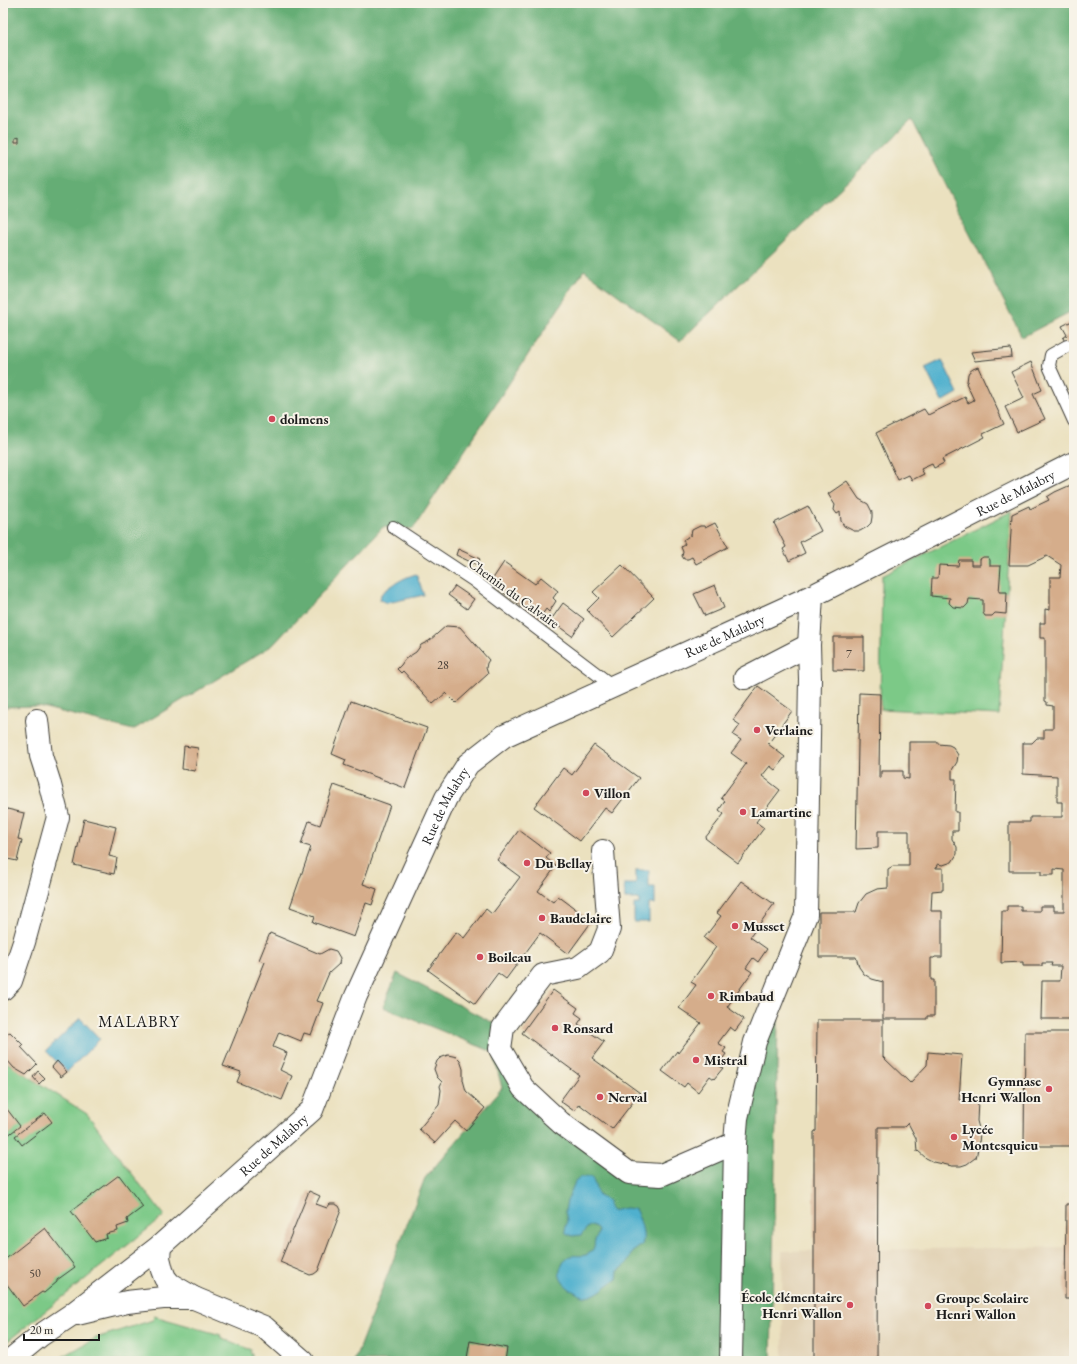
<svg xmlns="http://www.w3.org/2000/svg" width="1077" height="1364" font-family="'EB Garamond',serif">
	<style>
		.built { fill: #e1d1b4 }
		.green { fill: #7cc987; stroke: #4c7252 }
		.forest { fill: #65ad74; stroke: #406448 }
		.water { fill: #4fb0ce; stroke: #366675 }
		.building { fill: #d5ad8b }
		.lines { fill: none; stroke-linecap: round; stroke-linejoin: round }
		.service-casing { stroke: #3b3a34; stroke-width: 14 }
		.minor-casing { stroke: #3b3a34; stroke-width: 24 }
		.service { stroke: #fff; stroke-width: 12 }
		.minor { stroke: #fff; stroke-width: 22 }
		.poi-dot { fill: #d1495b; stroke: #f7f3e8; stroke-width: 1.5 }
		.labels { text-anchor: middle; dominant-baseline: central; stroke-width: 4; stroke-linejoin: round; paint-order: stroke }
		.number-label { font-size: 12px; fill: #4a4038 }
		.poi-label { font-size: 14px; font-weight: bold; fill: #1c1c1c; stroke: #f7f3e8; text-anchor: start }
		.street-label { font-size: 14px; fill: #1c1c1c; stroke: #f7f3e8 }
		.quarter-label { font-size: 16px; letter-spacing: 1px; fill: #1c1c1c; stroke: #f7f3e8 }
	</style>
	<rect width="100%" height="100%" fill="#f7f3e8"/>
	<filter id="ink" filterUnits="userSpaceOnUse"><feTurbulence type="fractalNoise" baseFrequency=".025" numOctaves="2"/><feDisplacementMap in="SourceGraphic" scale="8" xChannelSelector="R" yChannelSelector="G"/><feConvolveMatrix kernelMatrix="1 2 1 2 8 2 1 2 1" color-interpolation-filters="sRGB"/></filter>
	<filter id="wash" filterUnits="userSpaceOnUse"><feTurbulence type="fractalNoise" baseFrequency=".012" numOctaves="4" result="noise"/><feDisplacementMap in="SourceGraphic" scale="16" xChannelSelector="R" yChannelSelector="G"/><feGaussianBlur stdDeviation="0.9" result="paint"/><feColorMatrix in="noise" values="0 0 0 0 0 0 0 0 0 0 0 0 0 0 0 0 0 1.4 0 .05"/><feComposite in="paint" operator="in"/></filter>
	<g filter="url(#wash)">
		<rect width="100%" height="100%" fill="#ebe1bf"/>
		<!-- built -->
		<polygon class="built" points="1074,1247 1074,1361 783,1361 782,1251"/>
		<!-- green -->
		<g class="green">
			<polygon points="1012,511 999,715 880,709 882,576"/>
			<polygon points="3,1060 87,1114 164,1216 3,1345"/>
			<polygon points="154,1316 221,1335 220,1337 251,1350 250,1353 252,1354 252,1360 260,1361 55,1361 96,1338 153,1320"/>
		</g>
		<!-- forest -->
		<g class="forest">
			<polygon points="3,3 1074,3 1074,310 1022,337 912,120 680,341 584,270 413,529 383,527 273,645 133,730 38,706 3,707"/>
			<polygon points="397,973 503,1028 523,1088 629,1173 735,1143 755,1042 778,1020 771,1361 354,1361 425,1178 502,1088 493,1052 383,1007"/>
		</g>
		<!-- water -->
		<g class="water">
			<polygon points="942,360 958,393 942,402 925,368"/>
			<path d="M416,574L424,595L387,603L380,600L381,594C392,585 402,578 416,574Z"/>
			<polygon points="636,870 649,870 649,887 655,887 655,904 649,904 649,922 634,922 634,904 639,904 639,899 625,899 624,884 636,884"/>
			<polygon points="80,1018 100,1039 67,1072 46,1051"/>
			<path d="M581,1177H589L592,1178C599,1192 592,1193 609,1201V1207L612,1211L625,1208L635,1209C640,1218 646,1235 642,1245L631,1253C629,1262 626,1266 618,1271L617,1279C606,1285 599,1295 586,1297C574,1293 554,1282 561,1267C563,1264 564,1259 568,1257C575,1253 587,1260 593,1249C595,1246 594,1243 595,1240C597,1235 599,1233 597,1228L592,1225L588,1227L581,1235L572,1236L566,1233L565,1230L567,1220L565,1211L567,1201L575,1182Z"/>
		</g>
		<g id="blocks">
			<!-- building -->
			<g class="building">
				<polygon points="19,139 19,144 15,144 15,140"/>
				<polygon points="1074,320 1074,348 1070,351 1063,338 1067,335 1062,326"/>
				<polygon points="1011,348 1012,357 975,361 971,352"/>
				<polygon points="1031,362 1042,390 1033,394 1045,419 1017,432 1005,407 1024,398 1011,372"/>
				<polygon points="978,367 1004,424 983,434 985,437 942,459 944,463 934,468 932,464 921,469 924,474 912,480 909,475 898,480 876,433 924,409 928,415 965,397 968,403 974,400 966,383 967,382 968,374 969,372 973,369"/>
				<polygon points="847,481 859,499 868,504 872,512 872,517 871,523 867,527 860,531 854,531 844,526 841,521 840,512 837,514 834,510 835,505 828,494"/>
				<polygon points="1073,484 1074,486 1074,1019 1041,1019 1042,981 1060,981 1061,966 1051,966 1052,963 1042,963 1042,966 1023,966 1023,962 1001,963 1002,911 1007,911 1007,906 1021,906 1021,911 1040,911 1040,906 1054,906 1054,911 1064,911 1064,870 1054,869 1054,875 1041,875 1041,871 1009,871 1009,822 1030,822 1030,817 1062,817 1062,802 1057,802 1057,776 1023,774 1023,743 1032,743 1037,738 1044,738 1044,729 1053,729 1053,706 1047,705 1047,702 1045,701 1045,638 1040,638 1040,623 1045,623 1045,609 1050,610 1050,577 1060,577 1061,565 1047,556 1028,565 1009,565 1012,514 1029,506 1030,509 1049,500 1047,497 1055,492"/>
				<polygon points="808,506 821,531 800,542 805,553 789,561 783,549 786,547 774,523"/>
				<polygon points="715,523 728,547 696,564 692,557 688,559 684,559 682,556 683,552 681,547 685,544 683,540 691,535 692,530 700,526 704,526 705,528"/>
				<polygon points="458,549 480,559 477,565 456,555"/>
				<polygon points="983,557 988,557 990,560 990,566 1001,566 999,592 1007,592 1006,614 995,613 992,616 985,616 983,613 983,600 969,599 968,604 964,608 953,607 949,603 950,598 931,596 932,578 938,578 939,565 958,566 959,560 971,560 971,565 980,565 980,559"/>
				<polygon points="504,562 535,584 541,577 558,591 553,598 556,601 549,612 546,609 539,619 490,583"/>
				<polygon points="622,565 654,598 613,637 587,610 599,598 593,592"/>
				<polygon points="715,585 724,608 705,616 694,594"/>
				<polygon points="455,586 474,599 467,609 448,595"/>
				<polygon points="563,603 584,619 572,636 547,618 549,615 553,617"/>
				<polygon points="446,626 460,627 489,660 487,663 486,668 488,674 456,703 446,693 433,704 403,671 401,673 397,669 401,665 405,659 416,652 421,645 429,641"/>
				<polygon points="833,637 864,637 864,671 833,670"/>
				<polygon points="758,686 792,711 768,744 785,757 775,770 770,766 762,776 780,790 756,822 764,828 738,863 705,838 724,814 719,810 725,801 721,798 746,764 731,753 741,740 733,735 740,725 733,720"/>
				<polygon points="859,693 880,694 879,778 881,778 881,771 903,771 903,778 909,779 909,742 938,742 938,744 949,745 953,747 958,755 957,762 952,770 952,779 956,779 955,812 958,812 958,831 952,831 952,839 957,847 957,854 952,862 943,865 937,864 938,866 936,867 936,868 943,868 943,890 932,891 931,911 942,911 942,957 935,957 934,958 931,958 931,980 934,980 934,1016 927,1016 927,1019 883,1019 883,982 872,979 864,974 859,967 856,957 819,957 819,912 856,912 859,903 866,894 877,889 888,888 888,869 893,866 909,866 909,831 878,831 878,848 856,849"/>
				<polygon points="351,701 427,728 405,788 344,765 346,760 332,754"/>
				<polygon points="594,745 639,778 612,813 605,808 580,841 534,807 563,768 572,775"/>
				<polygon points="184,746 198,748 195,771 182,769"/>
				<polygon points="334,785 390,805 363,884 377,889 372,905 366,903 354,937 313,922 315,916 290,907 311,847 301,844 309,821 320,825"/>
				<polygon points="3,808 24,813 18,839 22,840 17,861 3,858"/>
				<polygon points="84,819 116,827 109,856 117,858 114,874 74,865"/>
				<polygon points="519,830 550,853 546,858 556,866 538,891 553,902 558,896 592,921 568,954 540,933 506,979 498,973 475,1004 428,970 456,932 464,938 486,909 492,914 520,877 497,860"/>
				<polygon points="741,881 774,904 750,937 767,949 758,962 753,958 746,968 752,972 727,1007 744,1019 735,1031 730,1027 718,1043 726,1048 723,1052 726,1054 718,1065 723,1068 714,1079 710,1076 698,1092 687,1083 684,1087 662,1071 677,1051 678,1053 701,1023 679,1008 696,985 691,982 716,947 704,938 721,916 717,913"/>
				<polygon points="270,933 320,954 329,949 336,951 340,958 339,964 329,973 317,1001 323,1003 311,1035 304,1033 301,1041 279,1032 273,1047 287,1053 280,1070 292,1076 282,1100 237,1082 241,1072 223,1066 265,962 259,960"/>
				<polygon points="553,990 578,1008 575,1013 582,1018 578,1024 604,1042 592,1058 640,1093 612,1129 579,1104 574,1111 560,1101 579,1075 522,1033"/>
				<polygon points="817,1020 883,1020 883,1057 910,1083 927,1065 928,1052 962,1055 959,1100 978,1101 977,1121 980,1132 979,1144 976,1158 975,1158 967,1164 961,1166 952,1166 934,1162 926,1158 918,1151 917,1152 916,1138 908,1123 904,1127 878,1127 877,1361 814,1361 814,1132 816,1131"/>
				<polygon points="3,1029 7,1034 10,1032 23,1045 21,1047 37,1064 26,1075 14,1068 7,1060 6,1062 3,1059"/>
				<polygon points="1025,1032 1074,1032 1074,1146 1024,1146"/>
				<polygon points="448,1055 457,1057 460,1060 463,1069 463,1080 466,1091 485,1108 466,1131 455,1121 435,1143 419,1129 439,1105 441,1090 440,1086 442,1082 437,1077 434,1069 437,1061 440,1058"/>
				<polygon points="57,1061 67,1072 61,1077 52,1067"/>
				<polygon points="38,1071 45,1078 39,1084 33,1077"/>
				<polygon points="3,1104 20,1126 3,1139"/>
				<polygon points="45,1113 52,1122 22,1145 15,1136"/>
				<polygon points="119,1175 143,1207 127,1219 128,1223 117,1227 118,1231 106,1234 107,1238 95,1242 71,1211"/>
				<polygon points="309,1191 320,1196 316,1204 327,1208 330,1204 335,1204 339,1206 341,1210 318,1271 314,1274 310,1275 280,1262"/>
				<polygon points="1066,1204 1074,1204 1074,1299 1065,1299"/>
				<polygon points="45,1228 75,1267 57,1280 57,1282 44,1293 42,1292 23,1306 3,1279 3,1261"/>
				<polygon points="470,1341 507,1348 505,1361 481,1361 467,1358"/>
			</g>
		</g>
	</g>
	<g filter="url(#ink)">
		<use href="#blocks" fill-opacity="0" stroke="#3b3a34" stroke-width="1"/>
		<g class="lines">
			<defs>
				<g id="service">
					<polyline points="1067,346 1051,355 1049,366 1074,421"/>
					<polyline points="393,527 473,580 614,687"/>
				</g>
				<g id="minor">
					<polyline points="745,678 809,645"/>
					<polyline points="603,851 609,929 600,952 578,968 543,975 503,1028 500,1049 523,1088 561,1123 629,1173 661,1175 735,1143 737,1118 755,1042 806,915 810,679 809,645 812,596"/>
					<polyline points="3,989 11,981 24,942 58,817 49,781 41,756 37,720"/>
					<polyline points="160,1246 159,1258 162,1270 165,1278 170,1284 194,1298 264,1327 303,1361"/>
					<polyline points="77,1314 127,1302 163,1298 194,1298"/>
					<path id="s1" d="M9,1361L41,1335L71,1315L160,1246L312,1110L356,996L446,798L468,764L504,736L812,596L1074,463"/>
					<polyline points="731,1361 735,1143"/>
				</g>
			</defs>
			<!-- service casing -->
			<use href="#service" class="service-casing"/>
			<!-- minor casing -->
			<use href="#minor" class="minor-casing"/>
			<!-- service -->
			<use href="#service" class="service"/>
			<!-- minor -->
			<use href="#minor" class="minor"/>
		</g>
	</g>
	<!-- markers -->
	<g class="poi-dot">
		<circle cx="272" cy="419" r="4"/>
		<circle cx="757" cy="730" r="4"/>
		<circle cx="586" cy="793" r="4"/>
		<circle cx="743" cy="812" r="4"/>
		<circle cx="527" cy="863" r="4"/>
		<circle cx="542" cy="918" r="4"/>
		<circle cx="735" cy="926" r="4"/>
		<circle cx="480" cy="957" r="4"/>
		<circle cx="711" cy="996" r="4"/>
		<circle cx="555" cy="1028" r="4"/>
		<circle cx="696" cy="1060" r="4"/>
		<circle cx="1049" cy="1089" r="4"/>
		<circle cx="600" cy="1097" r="4"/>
		<circle cx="954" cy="1137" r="4"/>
		<circle cx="850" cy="1305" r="4"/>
		<circle cx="928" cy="1306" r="4"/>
	</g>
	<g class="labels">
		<!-- number labels -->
		<g class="number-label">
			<text x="849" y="654">7</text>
			<text x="443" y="665">28</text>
			<text x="35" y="1273">50</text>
		</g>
		<!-- poi labels -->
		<g class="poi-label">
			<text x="280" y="419">dolmens</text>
			<text x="765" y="730">Verlaine</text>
			<text x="594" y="793">Villon</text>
			<text x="751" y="812">Lamartine</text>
			<text x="535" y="863">Du Bellay</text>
			<text x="550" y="918">Baudelaire</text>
			<text x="743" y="926">Musset</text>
			<text x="488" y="957">Boileau</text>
			<text x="719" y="996">Rimbaud</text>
			<text x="563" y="1028">Ronsard</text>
			<text x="704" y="1060">Mistral</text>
			<text x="1041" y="1081" text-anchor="end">Gymnase<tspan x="1041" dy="16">Henri Wallon</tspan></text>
			<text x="608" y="1097">Nerval</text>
			<text x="962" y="1129">Lycée<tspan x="962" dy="16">Montesquieu</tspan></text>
			<text x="842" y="1297" text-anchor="end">École élémentaire<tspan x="842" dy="16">Henri Wallon</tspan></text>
			<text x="936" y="1298">Groupe Scolaire<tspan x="936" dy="16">Henri Wallon</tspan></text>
		</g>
		<!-- street labels -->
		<g class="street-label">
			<text stroke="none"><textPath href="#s1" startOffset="1386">Rue de Malabry</textPath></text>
			<text transform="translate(514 593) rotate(36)">Chemin du Calvaire</text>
			<text stroke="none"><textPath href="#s1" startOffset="1062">Rue de Malabry</textPath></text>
			<text stroke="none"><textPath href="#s1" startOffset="726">Rue de Malabry</textPath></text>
			<text stroke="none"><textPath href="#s1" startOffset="342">Rue de Malabry</textPath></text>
		</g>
		<!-- quarter labels -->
		<g class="quarter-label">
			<text x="139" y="1021">MALABRY</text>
		</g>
	</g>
	<!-- margin -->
	<rect width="1077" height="1364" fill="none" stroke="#f7f3e8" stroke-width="16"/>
	<!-- scale -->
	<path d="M24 1334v6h75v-6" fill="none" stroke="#1c1c1c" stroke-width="2"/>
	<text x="30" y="1334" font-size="12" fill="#1c1c1c" stroke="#f7f3e8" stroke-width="3" paint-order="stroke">20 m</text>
</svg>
